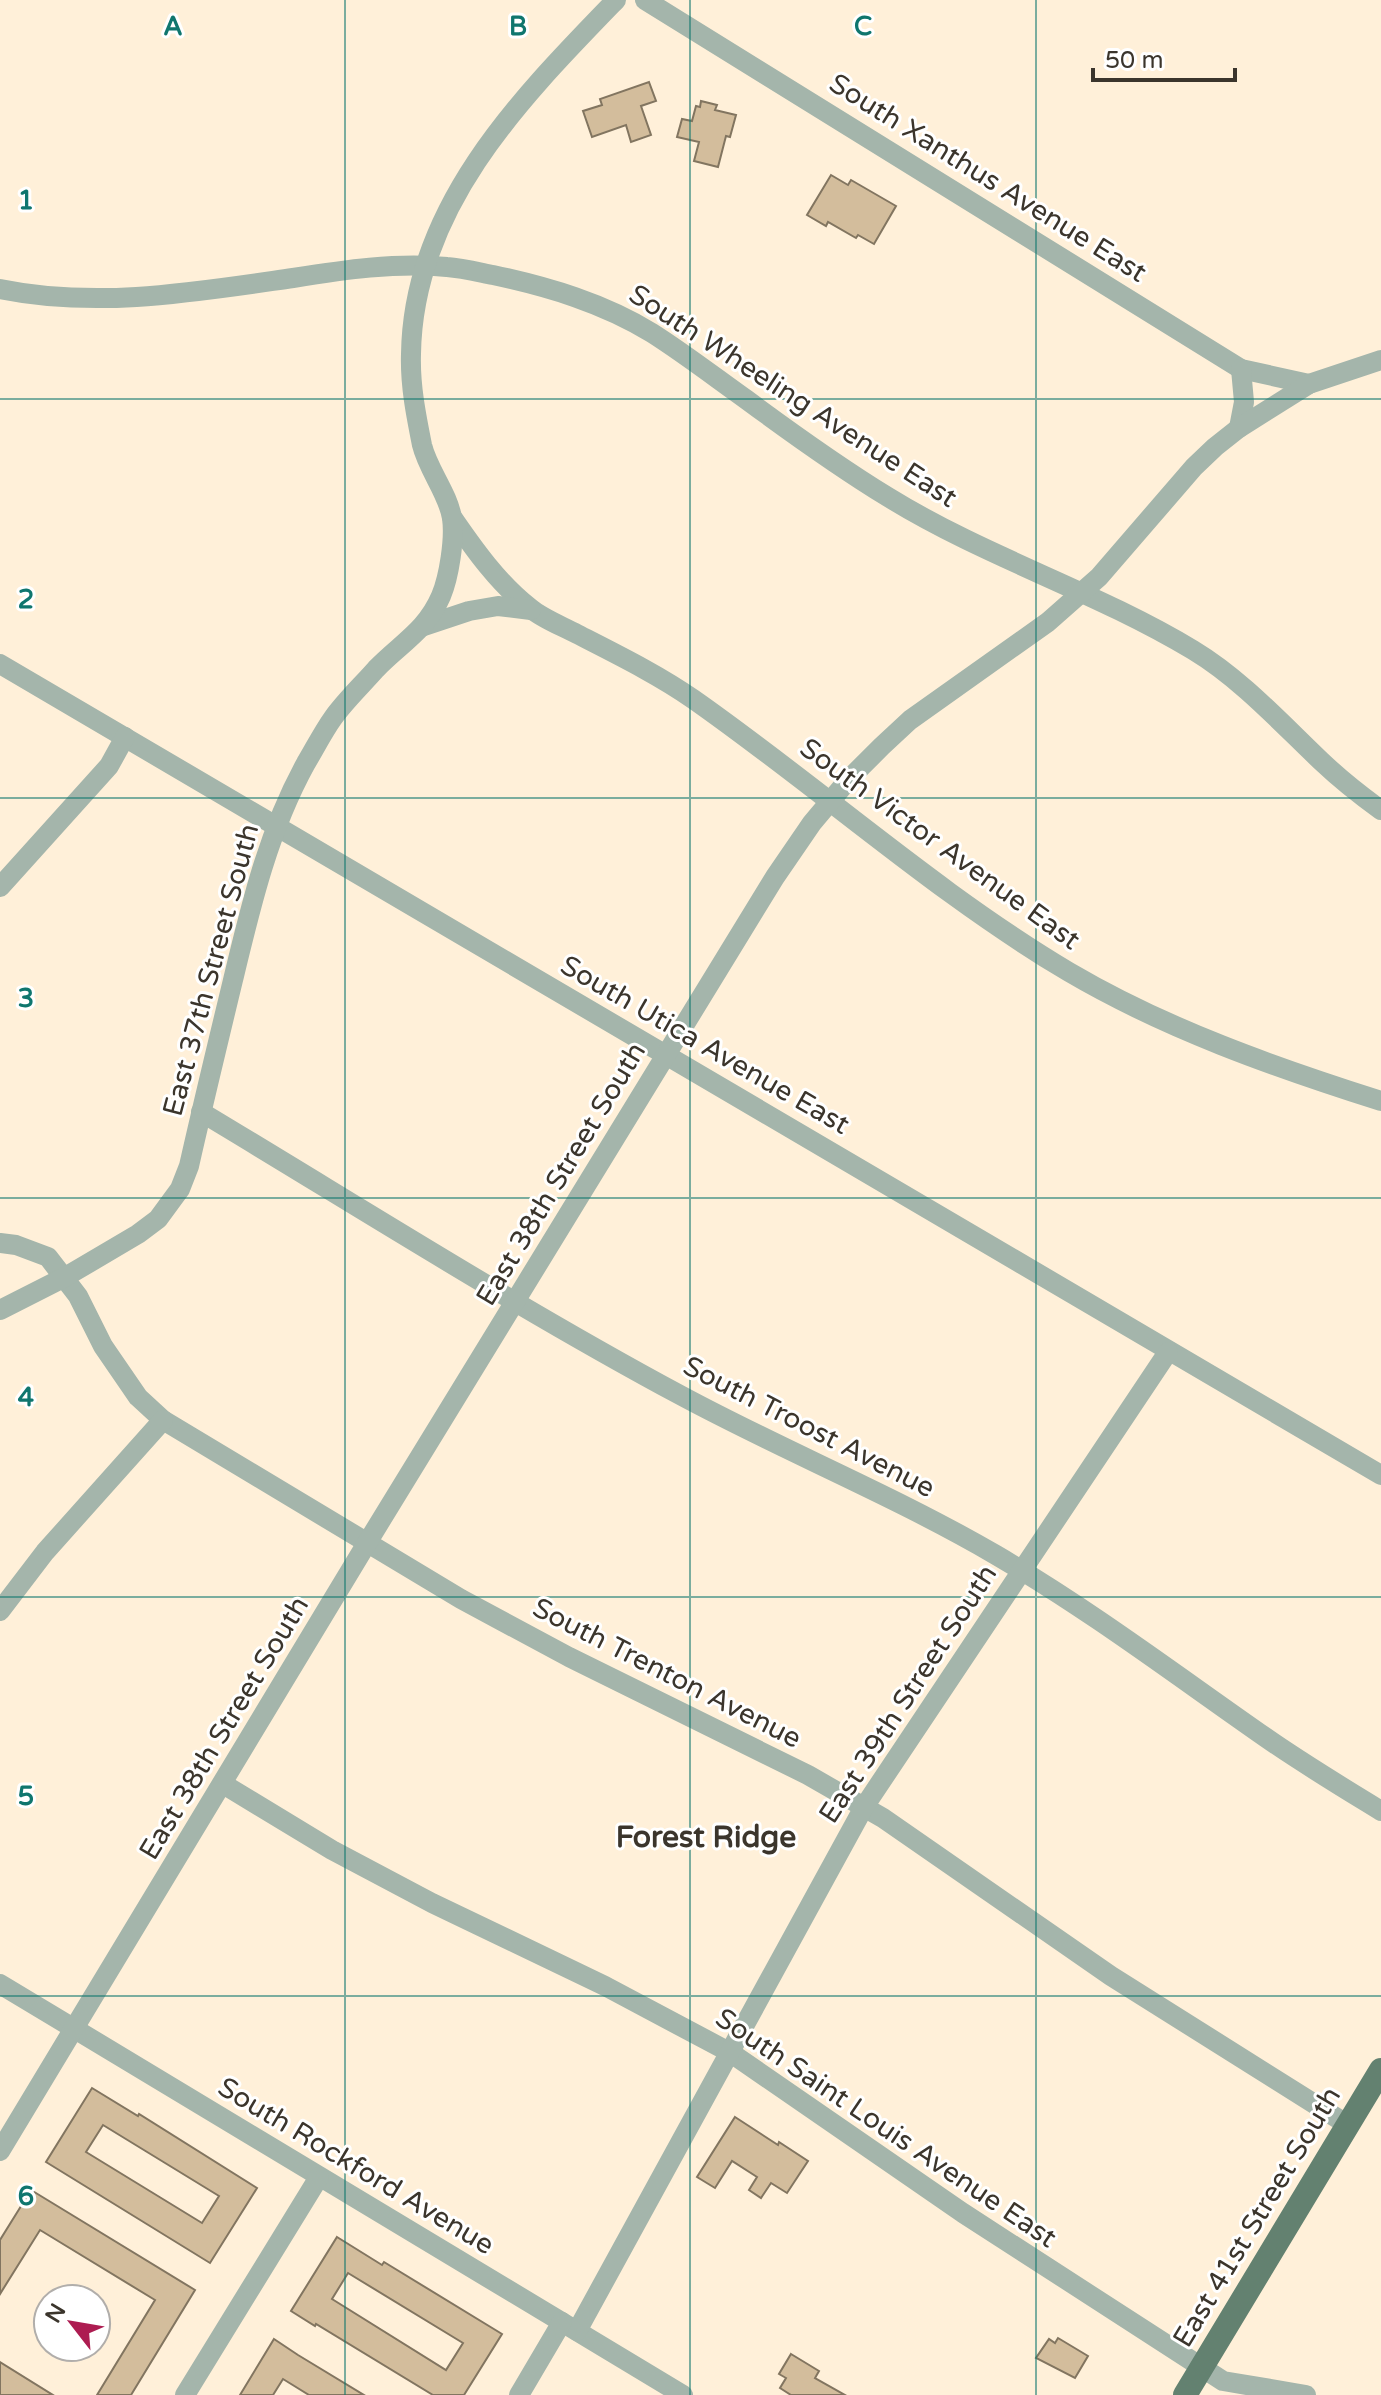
<svg xmlns="http://www.w3.org/2000/svg" width="1381" height="2395" font-family="'Varela Round',sans-serif">
	<style>
		.building { fill: #d3bd9c; stroke: #827560; stroke-width: 2; fill-rule: evenodd }
		.lines { fill: none; stroke-linecap: round; stroke-linejoin: round }
		.minor { stroke: #a4b5ab; stroke-width: 20 }
		.major { stroke: #638170; stroke-width: 24 }
		.grid { fill: none; stroke: #0f766e; stroke-width: 2; stroke-opacity: 0.55 }
		.labels { text-anchor: middle; dominant-baseline: central; stroke-width: 6; stroke-linejoin: round; paint-order: stroke }
		.street-label { font-size: 28px; fill: #3b352c; stroke: #fff }
		.neighbourhood-label { font-size: 30px; font-weight: bold; fill: #3b352c; stroke: #fff }
		.grid-label { font-size: 26px; text-anchor: middle; font-weight: bold; fill: #0f766e; stroke: #fff; stroke-width: 6; stroke-linejoin: round; paint-order: stroke }
	</style>
	<rect width="100%" height="100%" fill="#fff0d9"/>
	<!-- building -->
	<g class="building">
		<polygon points="649,82 656,101 641,106 651,135 631,142 626,125 592,137 583,111 602,105 600,99"/>
		<polygon points="701,101 717,105 715,110 736,115 730,137 726,136 718,167 694,161 699,142 677,137 682,119 692,121 696,106 700,107"/>
		<polygon points="831,175 848,185 851,180 896,206 874,244 858,235 856,238 828,222 826,226 807,215"/>
		<path d="M92,2088L138,2116L139,2114L257,2188L210,2263L46,2162ZM103,2125L219,2196L202,2223L86,2152Z"/>
		<polygon points="735,2117 778,2145 779,2142 808,2161 787,2193 771,2183 761,2198 749,2190 757,2177 732,2161 715,2188 697,2177"/>
		<polygon points="31,2190 195,2290 131,2395 97,2395 155,2300 40,2230 0,2294 0,2240"/>
		<path d="M337,2237L382,2265L384,2262L502,2334L464,2395H433L316,2324L315,2326L291,2311ZM348,2273L463,2343L446,2370L332,2299Z"/>
		<polygon points="1058,2338 1088,2356 1075,2378 1036,2358 1049,2339 1055,2343"/>
		<polygon points="274,2339 298,2355 364,2395 309,2395 283,2379 273,2395 240,2395"/>
		<polygon points="791,2354 819,2371 815,2378 845,2395 791,2395 780,2388 786,2378 779,2374"/>
		<polygon points="0,2362 53,2395 0,2395"/>
	</g>
	<g class="lines">
		<!-- minor -->
		<g class="minor">
			<polyline points="645,0 1241,369 1309,384"/>
			<path d="M0,289C97,309 196,292 293,278C343,270 396,262 447,267C462,268 478,272 493,275C549,287 603,303 652,333C685,354 716,378 747,400C793,434 839,467 888,497C985,557 1095,591 1193,650C1241,679 1280,722 1321,761C1340,779 1360,795 1381,810"/>
			<polyline points="1239,428 1244,402 1241,369"/>
			<path d="M452,517C474,549 498,583 530,608C543,619 562,626 577,634C616,654 657,674 693,699C820,788 936,893 1069,972C1166,1029 1274,1067 1381,1101"/>
			<polyline points="424,626 469,611 498,606 531,610"/>
			<polyline points="0,664 1381,1475"/>
			<polyline points="0,887 109,766 125,737"/>
			<path d="M201,1112C361,1208 518,1308 682,1396C786,1452 895,1496 996,1555C1090,1610 1176,1675 1265,1737C1302,1763 1342,1787 1381,1811"/>
			<polyline points="0,1243 16,1245 48,1257 78,1296 103,1346 138,1397 163,1420 461,1599 569,1657 808,1775 883,1818 1111,1976 1348,2125"/>
			<path d="M0,1310L65,1277L138,1234L158,1219L180,1189L189,1166C203,1104 218,1042 233,980C251,905 268,832 306,763C315,748 323,732 333,718C345,701 362,685 376,669C401,643 426,631 441,596C449,577 455,539 452,518C448,493 428,470 422,445C416,415 410,385 411,354C413,207 520,99 616,0"/>
			<polyline points="0,1611 45,1552 163,1420"/>
			<polyline points="223,1784 332,1850 432,1903 605,1986 731,2053 963,2213 1223,2381 1306,2395"/>
			<polyline points="0,1984 683,2395"/>
			<polyline points="0,2151 367,1543 775,877 812,823 849,779 882,746 910,720 1048,622 1099,577 1194,467 1215,447 1239,428 1309,384 1381,360"/>
			<polyline points="577,2331 864,1807 1168,1352"/>
			<polyline points="185,2395 319,2177"/>
			<polyline points="519,2395 562,2322"/>
		</g>
		<!-- major -->
		<polyline class="major" points="1185,2395 1381,2070"/>
	</g>
	<!-- grid -->
	<path class="grid" d="M345,0V2395M690,0V2395M1036,0V2395M0,399H1381M0,798H1381M0,1198H1381M0,1597H1381M0,1996H1381"/>
	<g class="labels">
		<!-- street labels -->
		<g class="street-label">
			<text transform="translate(988 178) rotate(32)">South Xanthus Avenue East</text>
			<text transform="translate(793 396) rotate(33)">South Wheeling Avenue East</text>
			<text transform="translate(940 844) rotate(36)">South Victor Avenue East</text>
			<text transform="translate(211 970) rotate(-75)">East 37th Street South</text>
			<text transform="translate(705 1045) rotate(30)">South Utica Avenue East</text>
			<text transform="translate(561 1174) rotate(-59)">East 38th Street South</text>
			<text transform="translate(809 1427) rotate(27)">South Troost Avenue</text>
			<text transform="translate(667 1673) rotate(27)">South Trenton Avenue</text>
			<text transform="translate(908 1694) rotate(-57)">East 39th Street South</text>
			<text transform="translate(224 1728) rotate(-59)">East 38th Street South</text>
			<text transform="translate(886 2128) rotate(34)">South Saint Louis Avenue East</text>
			<text transform="translate(356 2166) rotate(31)">South Rockford Avenue</text>
			<text transform="translate(1257 2217) rotate(-59)">East 41st Street South</text>
		</g>
		<!-- neighbourhood labels -->
		<g class="neighbourhood-label">
			<text x="706" y="1837">Forest Ridge</text>
		</g>
	</g>
	<g class="grid-label">
		<text x="173" y="35">A</text>
		<text x="518" y="35">B</text>
		<text x="863" y="35">C</text>
		<text x="26" y="209">1</text>
		<text x="26" y="608">2</text>
		<text x="26" y="1007">3</text>
		<text x="26" y="1406">4</text>
		<text x="26" y="1805">5</text>
		<text x="26" y="2205">6</text>
	</g>
	<!-- north arrow -->
	<g transform="translate(72 2323) rotate(301)"><circle r="38" fill="#ffffff" stroke="#b1aeab" stroke-width="2"/>
	<path d="M0-6L14 30L0 20L-14 30Z" fill="#ad1c51"/>
	<text y="-12" font-size="22" font-weight="bold" text-anchor="middle" fill="#3b352c">N</text>
	</g>
	<!-- scale -->
	<path d="M1093 68v12h142v-12" fill="none" stroke="#3b352c" stroke-width="4"/>
	<text x="1105" y="68" font-size="24" fill="#3b352c" stroke="#ffffff" stroke-width="6" paint-order="stroke">50 m</text>
</svg>
